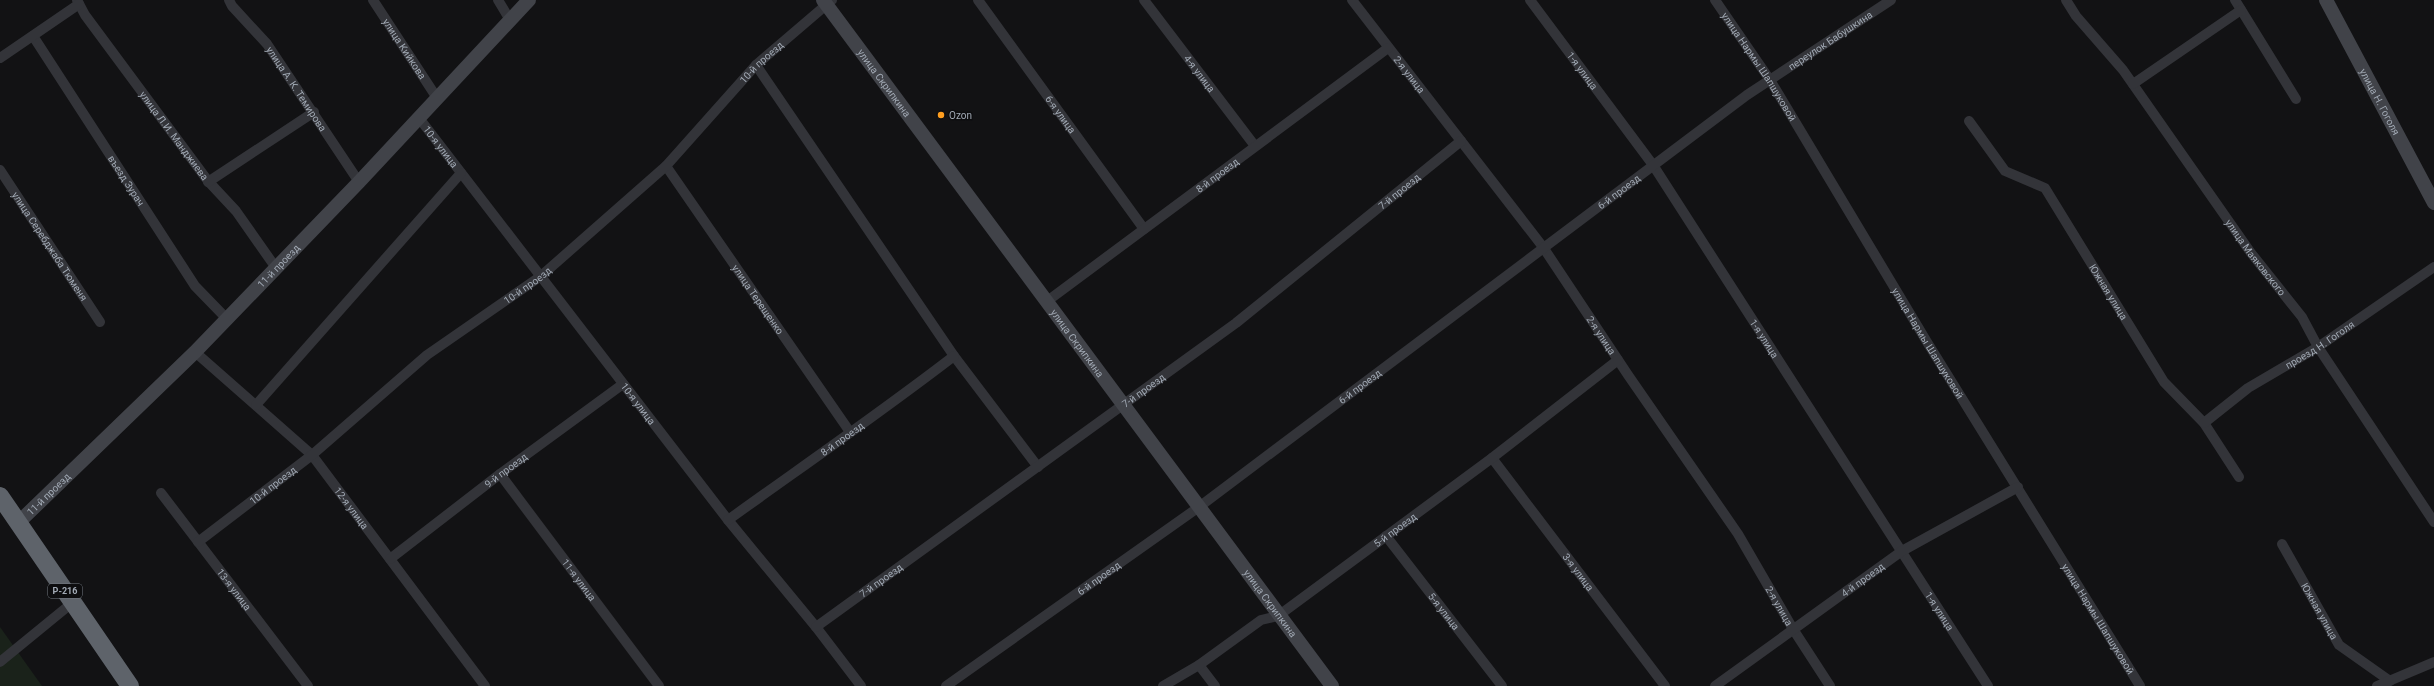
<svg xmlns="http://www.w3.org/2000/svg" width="2434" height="686" font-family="Roboto,sans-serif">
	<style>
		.green { fill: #1a221a }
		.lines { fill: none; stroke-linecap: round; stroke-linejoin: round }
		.street { stroke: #333439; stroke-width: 10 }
		.secondary { stroke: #414349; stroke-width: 14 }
		.highway { stroke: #5e636a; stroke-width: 18 }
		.poi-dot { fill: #ff9e1f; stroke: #0d0d0f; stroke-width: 1.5 }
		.labels { text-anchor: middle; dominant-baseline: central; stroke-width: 3; stroke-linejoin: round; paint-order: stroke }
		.shield { fill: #0d0d0f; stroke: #757b83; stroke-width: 1 }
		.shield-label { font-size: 9px; font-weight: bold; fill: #a2aab5 }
		.street-label { font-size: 10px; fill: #a2aab5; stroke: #0d0d0f }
		.poi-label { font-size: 10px; fill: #a2aab5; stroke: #0d0d0f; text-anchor: start }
	</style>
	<rect width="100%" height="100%" fill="#121214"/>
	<!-- green -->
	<polygon class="green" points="0,627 42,686 0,686"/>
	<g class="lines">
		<!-- street -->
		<g class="street">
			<path id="s1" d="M77,0L85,15L208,181L236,211L276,268"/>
			<path id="s2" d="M229,0L232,6L267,44L359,182"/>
			<path id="s3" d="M373,0L437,98"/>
			<polyline points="498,0 510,20"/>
			<path id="s4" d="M978,0L1144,229"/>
			<path id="s5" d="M1144,0L1255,146"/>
			<path id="s6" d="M1352,0L1543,247L1628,375L1738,534L1793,629L1830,686"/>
			<path id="s7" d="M1530,0L1653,165L1988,686"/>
			<path id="s8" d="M1715,0L1770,80L1927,342L2140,686"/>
			<path id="s9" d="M2066,0L2076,16L2123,70L2251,253L2302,317L2318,347L2434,522"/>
			<polyline points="2235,0 2296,99"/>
			<path id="s10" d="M33,36L195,286L227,319"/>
			<polyline points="0,58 79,4"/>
			<polyline points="756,65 954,356 1038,467"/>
			<polyline points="2133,84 2241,10"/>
			<path id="s11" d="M419,118L728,520L816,627L861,686"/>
			<path id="s12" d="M1969,121L2005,171L2045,188L2164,382L2204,423L2239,477"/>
			<path id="s13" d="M666,166L850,432"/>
			<path id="s14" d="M0,170L100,322"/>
			<polyline points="208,182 314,112"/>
			<path id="s15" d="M1046,302L1388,48"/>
			<path id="s16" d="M195,352L312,455L485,686"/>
			<polyline points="256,405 461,173"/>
			<path id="s17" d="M2204,423L2248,388L2318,347L2434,267"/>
			<path id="s18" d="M1492,458L1665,686"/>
			<path id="s19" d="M500,474L659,686"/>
			<path id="s20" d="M161,493L308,686"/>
			<path id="s21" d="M728,520C803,466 880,413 954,356"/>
			<path id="s22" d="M1386,536L1502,686"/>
			<path id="s23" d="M198,542L312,455L427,355L541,276L666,166L756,65L832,0"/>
			<path id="s24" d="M2282,544L2339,645L2390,681"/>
			<path id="s25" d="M390,559L500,474L623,384"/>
			<path id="s26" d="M816,627L1236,323L1461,141"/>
			<polyline points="0,662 72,603"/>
			<polyline points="1199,665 1215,686"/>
			<path id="s27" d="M946,686L1199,507L1747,95L1891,0"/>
			<path id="s28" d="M1163,686L1199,665L1261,620L1278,616L1492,458L1618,360"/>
			<path id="s29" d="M1715,686L1902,551L2018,487"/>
			<polyline points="2377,686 2434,662"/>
		</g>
		<!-- secondary -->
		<g class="secondary">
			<path id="s30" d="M823,0L1332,686"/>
			<path id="s31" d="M2326,0L2434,203"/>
			<path id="s32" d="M18,523L195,352L359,182L529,0"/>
		</g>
		<!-- highway -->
		<polyline class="highway" points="0,496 130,686"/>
	</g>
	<!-- markers -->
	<circle class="poi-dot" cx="941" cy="115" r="4"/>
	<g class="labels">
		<!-- shield labels -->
		<rect class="shield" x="48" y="584" width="34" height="14" rx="3"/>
		<g class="shield-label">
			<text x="65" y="591">Р-216</text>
		</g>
		<!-- street labels -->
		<g class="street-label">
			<text stroke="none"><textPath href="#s27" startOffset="1095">переулок Бабушкина</textPath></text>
			<text stroke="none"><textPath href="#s3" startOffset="58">улица Кийкова</textPath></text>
			<text stroke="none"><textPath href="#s23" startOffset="742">10-й проезд</textPath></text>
			<text stroke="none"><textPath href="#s8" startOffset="80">улица Нармы Шапшуковой</textPath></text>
			<text stroke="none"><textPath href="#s7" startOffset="88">1-я улица</textPath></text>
			<text stroke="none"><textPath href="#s5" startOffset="92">4-я улица</textPath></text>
			<text stroke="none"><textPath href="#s6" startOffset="94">2-я улица</textPath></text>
			<text stroke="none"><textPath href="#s30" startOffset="103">улица Скрипкина</textPath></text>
			<text stroke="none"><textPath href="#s2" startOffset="112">улица А. К. Темирова</textPath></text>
			<text stroke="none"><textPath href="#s31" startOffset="115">улица Н. Гоголя</textPath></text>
			<text stroke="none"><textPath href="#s4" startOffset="141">6-я улица</textPath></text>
			<text stroke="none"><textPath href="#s1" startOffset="167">улица Л.И. Манджиева</textPath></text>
			<text stroke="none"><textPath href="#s11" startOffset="36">10-я улица</textPath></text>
			<text stroke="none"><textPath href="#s15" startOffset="213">8-й проезд</textPath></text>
			<text stroke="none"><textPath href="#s10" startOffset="172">въезд Зурач</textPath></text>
			<text stroke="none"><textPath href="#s26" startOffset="728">7-й проезд</textPath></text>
			<text stroke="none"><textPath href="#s27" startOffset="835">6-й проезд</textPath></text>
			<text stroke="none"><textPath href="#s14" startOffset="91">улица Серебджаба Тюменя</textPath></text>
			<text stroke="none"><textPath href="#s9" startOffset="320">улица Маяковского</textPath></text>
			<text stroke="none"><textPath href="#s32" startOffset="366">11-й проезд</textPath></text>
			<text stroke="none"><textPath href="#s23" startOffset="418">10-й проезд</textPath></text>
			<text stroke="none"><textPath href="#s12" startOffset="227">Южная улица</textPath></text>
			<text stroke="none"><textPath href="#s13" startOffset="162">улица Терещенко</textPath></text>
			<text stroke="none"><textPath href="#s6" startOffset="418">2-я улица</textPath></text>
			<text stroke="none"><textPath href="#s7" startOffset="412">1-я улица</textPath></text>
			<text stroke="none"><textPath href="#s8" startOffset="404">улица Нармы Шапшуковой</textPath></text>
			<text stroke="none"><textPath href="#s30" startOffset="427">улица Скрипкина</textPath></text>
			<text stroke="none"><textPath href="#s17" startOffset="140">проезд Н. Гоголя</textPath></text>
			<text stroke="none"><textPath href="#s27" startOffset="511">6-й проезд</textPath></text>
			<text stroke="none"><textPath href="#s26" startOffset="404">7-й проезд</textPath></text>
			<text stroke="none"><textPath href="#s11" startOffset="360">10-я улица</textPath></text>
			<text stroke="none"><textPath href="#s21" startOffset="140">8-й проезд</textPath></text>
			<text stroke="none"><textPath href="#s25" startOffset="146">9-й проезд</textPath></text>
			<text stroke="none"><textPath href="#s23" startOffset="94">10-й проезд</textPath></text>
			<text stroke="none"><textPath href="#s32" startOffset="42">11-й проезд</textPath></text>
			<text stroke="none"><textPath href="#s16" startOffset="222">12-я улица</textPath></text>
			<text stroke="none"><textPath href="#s28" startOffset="281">5-й проезд</textPath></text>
			<text stroke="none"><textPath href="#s18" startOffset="143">3-я улица</textPath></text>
			<text stroke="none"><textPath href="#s27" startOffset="187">6-й проезд</textPath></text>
			<text stroke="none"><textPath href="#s19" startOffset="132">11-я улица</textPath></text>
			<text stroke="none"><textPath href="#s26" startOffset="80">7-й проезд</textPath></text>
			<text stroke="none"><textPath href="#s29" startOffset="182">4-й проезд</textPath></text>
			<text stroke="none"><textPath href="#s20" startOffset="121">13-я улица</textPath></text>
			<text stroke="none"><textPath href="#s30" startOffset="751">улица Скрипкина</textPath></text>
			<text stroke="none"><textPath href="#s6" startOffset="742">2-я улица</textPath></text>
			<text stroke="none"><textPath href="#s22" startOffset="95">5-я улица</textPath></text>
			<text stroke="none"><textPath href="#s7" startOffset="736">1-я улица</textPath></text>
			<text stroke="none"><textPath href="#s24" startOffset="77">Южная улица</textPath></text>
			<text stroke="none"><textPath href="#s8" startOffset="728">улица Нармы Шапшуковой</textPath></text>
		</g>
		<!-- poi labels -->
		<g class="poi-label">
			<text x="949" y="115">Ozon</text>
		</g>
	</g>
</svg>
